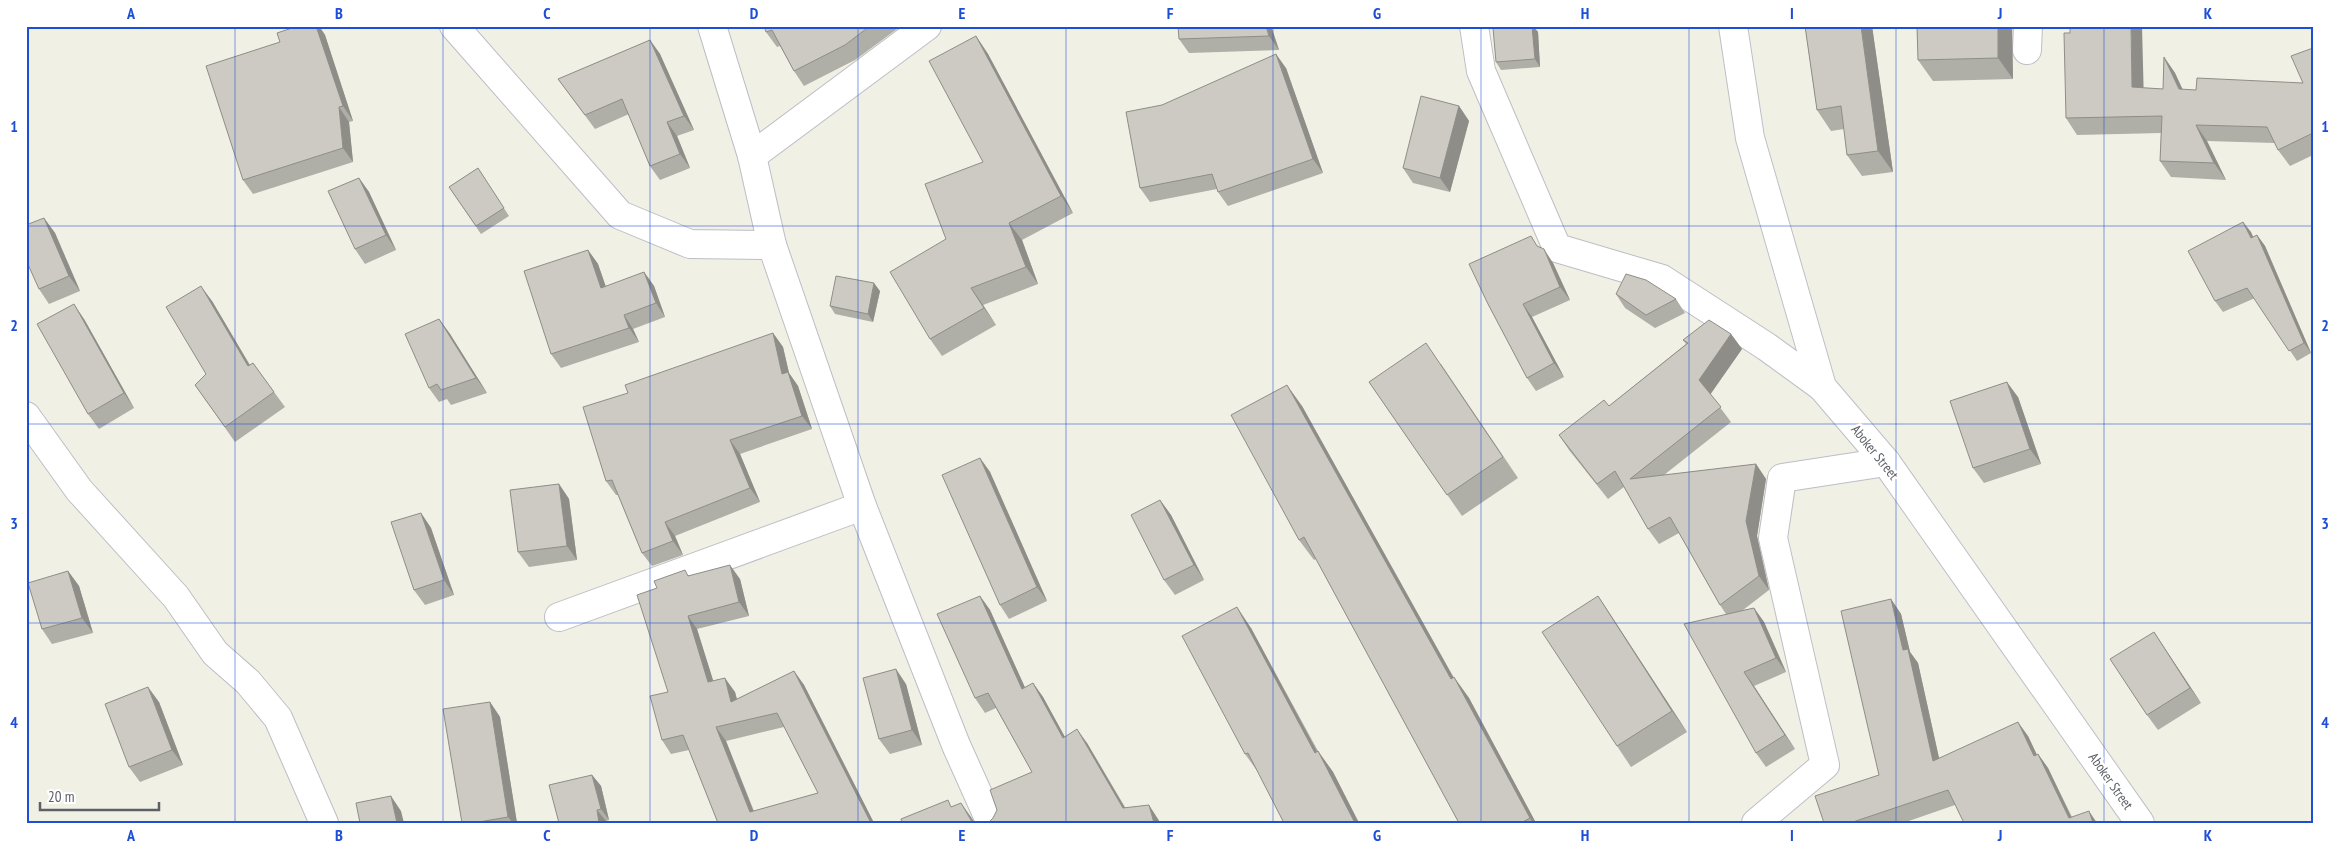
<svg xmlns="http://www.w3.org/2000/svg" width="2339" height="849" font-family="'PT Sans Narrow',sans-serif">
	<style>
		.lines { fill: none; stroke-linecap: round; stroke-linejoin: round }
		.minor-casing { stroke: #bdbec5; stroke-width: 30 }
		.secondary-casing { stroke: #bdc0c7; stroke-width: 30 }
		.minor { stroke: #fff; stroke-width: 28 }
		.secondary { stroke: #fff; stroke-width: 28 }
		.wall { fill: #afaea7; fill-rule: evenodd }
		.shaded-wall { fill: #8f8d88 }
		.building { fill: #cccac2; stroke: #8f8d88; fill-rule: evenodd }
		.grid { fill: none; stroke: #1d4ed8; stroke-width: 1; stroke-opacity: 0.55 }
		.labels { text-anchor: middle; dominant-baseline: central; stroke-width: 5; stroke-linejoin: round; paint-order: stroke }
		.street-label { font-size: 14px; fill: #5d6067; stroke: #fff }
		.neatline { fill: none; stroke: #1d4ed8; stroke-width: 2 }
		.grid-label { font-size: 16px; text-anchor: middle; font-weight: bold; fill: #1d4ed8 }
	</style>
	<rect width="100%" height="100%" fill="#f1f0e5"/>
	<g class="lines">
		<defs>
			<g id="minor">
				<polyline points="454,26 620,215 690,244 772,245"/>
				<polyline points="712,26 752,156 772,245 862,506 956,745 991,823"/>
				<polyline points="1474,26 1481,71 1557,248 1662,279 1767,347 1822,387"/>
				<polyline points="2027,50 2028,26"/>
				<polyline points="752,156 927,26"/>
				<polyline points="26,416 79,490 176,597 215,653 248,682 278,718 324,823"/>
				<polyline points="559,617 862,506"/>
				<polyline points="1756,823 1825,765 1773,538 1782,478 1886,462"/>
			</g>
			<polyline id="secondary" points="1733,26 1750,138 1822,387 1886,462 2140,823"/>
		</defs>
		<!-- minor casing -->
		<use href="#minor" class="minor-casing"/>
		<!-- secondary casing -->
		<use href="#secondary" class="secondary-casing"/>
		<!-- minor -->
		<use href="#minor" class="minor"/>
		<!-- secondary -->
		<use href="#secondary" class="secondary"/>
	</g>
	<!-- wall -->
	<g class="wall">
		<polygon points="298,26 319,26 325,35 353,121 349,122 353,162 253,194 243,180 280,42"/>
		<polygon points="764,26 896,26 897,29 855,60 804,86 794,71 780,46 777,47 766,32"/>
		<polygon points="1271,26 1279,50 1189,53 1179,39"/>
		<polygon points="1513,26 1533,26 1538,32 1540,67 1501,70 1496,62"/>
		<polygon points="1805,26 1872,26 1893,172 1862,176 1847,155 1844,129 1831,131 1817,110"/>
		<polygon points="1917,26 2012,26 2013,79 1933,81 1918,60"/>
		<polygon points="976,36 988,54 1073,213 1022,240 1038,284 983,305 996,325 942,356 930,339 946,239 983,162"/>
		<polygon points="650,40 660,54 694,130 677,136 690,168 660,180 650,166 629,114 595,129 558,79"/>
		<polygon points="2313,48 2313,155 2290,166 2278,150 2275,143 2207,141 2226,180 2171,177 2160,161 2161,133 2077,135 2066,118 2143,88 2163,89 2164,57 2175,73 2183,90 2196,90 2303,83"/>
		<polygon points="1286,68 1323,173 1228,206 1218,192 1217,189 1150,202 1140,188 1162,105"/>
		<polygon points="1459,106 1469,121 1450,192 1413,183 1403,168"/>
		<polygon points="478,168 509,216 481,234 449,187"/>
		<polygon points="359,178 369,192 396,250 365,264 355,249"/>
		<polygon points="44,218 55,233 80,291 49,304 39,289"/>
		<polygon points="2243,222 2253,237 2257,235 2265,246 2311,353 2297,361 2255,298 2223,312 2215,301"/>
		<polygon points="1538,247 1553,263 1570,300 1532,317 1564,377 1536,391 1527,378 1488,304"/>
		<polygon points="588,250 598,264 606,287 644,272 654,286 665,317 633,329 639,342 561,368 551,354"/>
		<polygon points="880,291 873,322 835,314 830,306"/>
		<polygon points="1616,294 1676,299 1685,313 1655,328 1625,308"/>
		<polygon points="212,301 250,365 253,363 285,407 235,442 195,385 206,374"/>
		<polygon points="84,319 134,408 99,429 88,414"/>
		<polygon points="439,319 450,334 487,393 451,405 447,399 439,402 429,388"/>
		<polygon points="773,333 783,347 789,373 798,386 812,429 740,454 760,502 675,536 683,555 652,566 642,553 618,495 616,495 606,481 628,393"/>
		<polygon points="1731,334 1742,349 1710,394 1731,422 1664,475 1756,464 1766,479 1757,536 1769,590 1743,610 1754,608 1764,622 1786,672 1754,686 1795,749 1766,767 1756,753 1726,614 1720,605 1679,533 1659,544 1648,529 1624,487 1608,499 1569,450 1559,435 1609,406 1686,344 1683,340"/>
		<polygon points="1441,364 1518,478 1462,516 1369,382"/>
		<polygon points="2018,397 2041,464 1984,483 1973,468"/>
		<polygon points="1302,406 1454,678 1469,698 1536,823 1459,823 1316,559 1314,560 1299,540"/>
		<polygon points="980,458 990,472 1047,601 1009,619 1000,605"/>
		<polygon points="559,484 569,499 577,560 529,567 518,552"/>
		<polygon points="1160,500 1171,515 1204,580 1175,595 1164,580"/>
		<polygon points="421,513 431,528 454,595 425,605 414,590"/>
		<polygon points="68,571 79,586 93,633 52,644 42,629"/>
		<path d="M689,575L740,579L749,616L697,629L713,681L735,692L737,699L794,671L804,685L874,823H718L689,750L671,754L662,740L668,692L657,588ZM784,727L818,793L754,811L726,741Z"/>
		<polygon points="980,596 990,610 1025,688 1033,683 1043,697 1065,737 1087,743 1125,807 1158,819 1160,823 988,823 993,818 1032,772 996,708 985,713 975,698"/>
		<polygon points="1598,596 1612,617 1687,732 1631,767 1617,746"/>
		<polygon points="1891,599 1901,614 1910,652 1918,663 1939,758 2028,736 2037,755 2038,754 2048,768 2072,817 2097,823 1955,805 1903,823 1824,823 1879,775"/>
		<polygon points="1251,628 1318,751 1333,772 1359,823 1284,823 1258,772 1245,754"/>
		<polygon points="2154,632 2201,703 2158,730 2147,715"/>
		<polygon points="906,684 922,745 890,754 879,739"/>
		<polygon points="159,702 183,765 140,782 129,767"/>
		<polygon points="490,702 500,717 517,823 462,823"/>
		<polygon points="592,775 601,786 609,820 606,821 559,823"/>
	</g>
	<!-- shaded-wall -->
	<g class="shaded-wall">
		<polygon points="316,26 319,26 325,35 353,121 343,106"/>
		<polygon points="1266,26 1271,26 1279,50 1269,36"/>
		<polygon points="1532,26 1533,26 1538,32 1540,67 1535,59"/>
		<polygon points="1861,26 1872,26 1893,172 1878,151"/>
		<polygon points="1998,26 2012,26 2013,79 1998,58"/>
		<polygon points="2131,26 2142,26 2144,104 2132,87"/>
		<polygon points="976,36 988,54 1073,213 1061,196"/>
		<polygon points="650,40 660,54 694,130 684,116"/>
		<polygon points="1276,54 1286,68 1323,173 1313,159"/>
		<polygon points="2164,57 2175,73 2190,106 2179,89"/>
		<polygon points="1459,106 1469,121 1450,192 1440,178"/>
		<polygon points="339,107 349,122 353,162 343,148"/>
		<polygon points="667,122 677,136 690,168 680,154"/>
		<polygon points="2196,125 2207,141 2226,180 2214,163"/>
		<polygon points="359,178 369,192 396,250 386,235"/>
		<polygon points="44,218 55,233 80,291 69,276"/>
		<polygon points="2243,222 2251,232 2258,248 2251,238"/>
		<polygon points="1009,223 1022,240 1038,284 1026,267"/>
		<polygon points="2257,235 2265,246 2311,353 2304,343"/>
		<polygon points="1544,249 1553,263 1570,300 1560,287"/>
		<polygon points="588,250 598,264 611,302 601,288"/>
		<polygon points="644,272 654,286 665,317 656,303"/>
		<polygon points="874,283 880,291 873,322 868,314"/>
		<polygon points="201,286 212,301 259,381 248,366"/>
		<polygon points="971,288 983,305 996,325 984,308"/>
		<polygon points="74,304 84,319 134,408 124,393"/>
		<polygon points="1523,304 1532,317 1564,377 1554,363"/>
		<polygon points="624,315 633,329 639,342 629,328"/>
		<polygon points="439,319 450,334 487,393 476,378"/>
		<polygon points="773,333 783,347 789,373 798,386 812,429 802,416 782,374"/>
		<polygon points="1731,334 1742,349 1710,395 1699,380"/>
		<polygon points="2007,382 2018,397 2041,464 2030,449"/>
		<polygon points="1287,385 1302,406 1466,700 1451,679"/>
		<polygon points="730,440 740,454 760,502 750,488"/>
		<polygon points="980,458 990,472 1047,601 1037,587"/>
		<polygon points="1756,464 1766,479 1757,536 1769,590 1759,576 1746,521"/>
		<polygon points="559,484 569,499 577,560 567,546"/>
		<polygon points="1160,500 1171,515 1204,580 1194,565"/>
		<polygon points="421,513 431,528 454,595 444,580"/>
		<polygon points="665,522 675,536 683,555 673,541"/>
		<polygon points="730,565 740,579 749,616 739,602"/>
		<polygon points="68,571 79,586 93,633 82,618"/>
		<polygon points="980,596 990,610 1032,703 1022,689"/>
		<polygon points="1598,596 1612,617 1687,732 1672,711"/>
		<polygon points="1891,599 1901,614 1910,652 1918,663 1943,776 1933,761 1903,650"/>
		<polygon points="1237,607 1251,628 1329,774 1315,753"/>
		<polygon points="1754,608 1764,622 1786,672 1776,658"/>
		<polygon points="688,616 697,629 718,696 708,682"/>
		<polygon points="2154,632 2164,647 2201,703 2190,688"/>
		<polygon points="896,669 906,684 922,745 912,730"/>
		<polygon points="794,671 804,685 874,823 871,823"/>
		<polygon points="1744,672 1754,686 1795,749 1785,735"/>
		<polygon points="1454,677 1469,698 1536,823 1533,823 1530,818"/>
		<polygon points="725,678 735,692 741,716 731,702"/>
		<polygon points="1033,683 1043,697 1073,752 1063,738"/>
		<polygon points="148,687 159,702 183,765 172,750"/>
		<polygon points="490,702 500,717 517,823 513,823 508,817"/>
		<polygon points="2018,722 2028,736 2044,770 2034,756"/>
		<polygon points="716,727 726,741 758,823 750,812"/>
		<polygon points="1077,729 1087,743 1133,822 1123,808"/>
		<polygon points="1318,751 1333,772 1359,823 1355,823"/>
		<polygon points="2038,754 2048,768 2074,823 2069,818"/>
		<polygon points="592,775 601,786 609,820 601,809"/>
		<polygon points="391,796 401,811 404,823 397,823"/>
		<polygon points="961,803 971,817 975,823 973,823"/>
		<polygon points="1149,805 1158,819 1160,823 1154,823"/>
		<polygon points="597,810 606,821 606,823 599,823"/>
		<polygon points="2089,811 2097,823 2093,823"/>
	</g>
	<!-- building -->
	<g class="building">
		<polygon points="298,26 316,26 343,106 339,107 343,148 243,180 206,66 280,42 277,33"/>
		<polygon points="764,26 870,26 845,45 794,71 772,30 766,32"/>
		<polygon points="1178,26 1266,26 1269,36 1179,39"/>
		<polygon points="1513,26 1532,26 1535,59 1496,62 1493,28"/>
		<polygon points="1805,26 1861,26 1878,151 1847,155 1841,106 1817,110"/>
		<polygon points="1917,26 1998,26 1998,58 1918,60"/>
		<polygon points="2070,26 2131,26 2132,87 2163,89 2164,57 2179,89 2196,90 2197,78 2303,83 2291,56 2313,48 2313,133 2278,150 2267,127 2196,125 2214,163 2160,161 2162,116 2066,118 2064,33 2070,33"/>
		<polygon points="976,36 1061,196 1009,223 1026,267 971,288 984,308 930,339 890,272 946,239 925,184 983,162 929,61"/>
		<polygon points="650,40 684,116 667,122 680,154 650,166 622,99 585,115 558,79"/>
		<polygon points="1276,54 1313,159 1218,192 1212,174 1140,188 1126,112 1162,105"/>
		<polygon points="1421,96 1459,106 1440,178 1403,168"/>
		<polygon points="478,168 504,208 476,226 449,187"/>
		<polygon points="359,178 386,235 355,249 328,191"/>
		<polygon points="44,218 69,276 39,289 26,260 26,225"/>
		<polygon points="2243,222 2251,238 2257,235 2304,343 2289,351 2247,288 2215,301 2188,251"/>
		<polygon points="1531,236 1537,246 1544,249 1560,287 1523,304 1554,363 1527,378 1488,304 1469,264"/>
		<polygon points="588,250 601,288 644,272 656,303 624,315 629,328 551,354 524,271"/>
		<polygon points="1626,274 1646,280 1676,299 1646,315 1616,294"/>
		<polygon points="836,276 874,283 868,314 830,306"/>
		<polygon points="201,286 248,366 253,363 274,392 225,427 195,385 206,374 166,307"/>
		<polygon points="74,304 124,393 88,414 37,324"/>
		<polygon points="439,319 476,378 441,390 437,384 429,388 405,334"/>
		<polygon points="1709,320 1731,334 1699,380 1721,407 1630,479 1756,464 1746,521 1759,576 1720,605 1670,517 1648,529 1615,471 1597,484 1559,435 1604,400 1609,406 1688,343 1683,340"/>
		<polygon points="773,333 782,374 788,372 802,416 730,440 750,488 665,522 673,541 642,553 612,480 606,481 583,407 628,393 625,385"/>
		<polygon points="1426,343 1503,457 1447,495 1369,382"/>
		<polygon points="2007,382 2030,449 1973,468 1950,401"/>
		<polygon points="1287,385 1451,679 1454,677 1530,818 1521,823 1459,823 1304,537 1299,540 1231,415"/>
		<polygon points="980,458 1037,587 1000,605 942,475"/>
		<polygon points="559,484 567,546 518,552 510,490"/>
		<polygon points="1160,500 1194,565 1164,580 1131,515"/>
		<polygon points="421,513 444,580 414,590 391,522"/>
		<path d="M730,565L739,602L688,616L708,682L725,678L731,702L794,671L871,823H718L683,735L662,740L650,696L668,692L637,595L657,588L654,581L685,570L688,576ZM777,713L818,793L750,812L716,727Z"/>
		<polygon points="68,571 82,618 42,629 28,583"/>
		<polygon points="980,596 1022,689 1033,683 1063,738 1077,729 1123,808 1149,805 1154,823 988,823 993,818 997,810 990,790 1032,772 988,693 975,698 937,614"/>
		<polygon points="1598,596 1672,711 1617,746 1542,632"/>
		<polygon points="1891,599 1903,650 1908,649 1933,761 2018,722 2034,756 2038,754 2069,818 2089,811 2093,823 1964,823 1948,790 1850,823 1824,823 1815,796 1879,775 1841,611"/>
		<polygon points="1237,607 1315,753 1318,751 1355,823 1284,823 1248,753 1245,754 1182,636"/>
		<polygon points="1754,608 1776,658 1744,672 1785,735 1756,753 1684,624"/>
		<polygon points="2154,632 2190,688 2147,715 2110,659"/>
		<polygon points="896,669 912,730 879,739 863,678"/>
		<polygon points="148,687 172,750 129,767 105,704"/>
		<polygon points="490,702 508,817 473,823 462,823 443,709"/>
		<polygon points="592,775 601,809 597,810 599,823 559,823 549,785"/>
		<polygon points="391,796 397,823 360,823 356,803"/>
		<polygon points="948,800 951,807 961,803 972,822 975,823 902,823 901,819"/>
	</g>
	<!-- grid -->
	<path class="grid" d="M235,26V823M443,26V823M650,26V823M858,26V823M1066,26V823M1273,26V823M1481,26V823M1689,26V823M1896,26V823M2104,26V823M26,226H2313M26,424H2313M26,623H2313"/>
	<g class="labels">
		<!-- street labels -->
		<g class="street-label">
			<text transform="translate(1875 452) rotate(51)">Aboker Street</text>
			<text transform="translate(2111 781) rotate(55)">Aboker Street</text>
		</g>
	</g>
	<!-- border -->
	<rect width="2339" height="849" fill="none" stroke="#ffffff" stroke-width="55"/>
	<!-- scale -->
	<path d="M40 802v8h119v-8" fill="none" stroke="#5d6067" stroke-width="2.5"/>
	<text x="48" y="802" font-size="15" fill="#5d6067" stroke="#ffffff" stroke-width="4" paint-order="stroke">20 m</text>
	<rect x="28" y="28" width="2284" height="794" class="neatline"/>
	<g class="grid-label">
		<text x="131" y="19">A</text>
		<text x="339" y="19">B</text>
		<text x="547" y="19">C</text>
		<text x="754" y="19">D</text>
		<text x="962" y="19">E</text>
		<text x="1170" y="19">F</text>
		<text x="1377" y="19">G</text>
		<text x="1585" y="19">H</text>
		<text x="1792" y="19">I</text>
		<text x="2000" y="19">J</text>
		<text x="2208" y="19">K</text>
		<text x="14" y="132">1</text>
		<text x="2325" y="132">1</text>
		<text x="14" y="331">2</text>
		<text x="2325" y="331">2</text>
		<text x="14" y="529">3</text>
		<text x="2325" y="529">3</text>
		<text x="14" y="728">4</text>
		<text x="2325" y="728">4</text>
		<text x="131" y="841">A</text>
		<text x="339" y="841">B</text>
		<text x="547" y="841">C</text>
		<text x="754" y="841">D</text>
		<text x="962" y="841">E</text>
		<text x="1170" y="841">F</text>
		<text x="1377" y="841">G</text>
		<text x="1585" y="841">H</text>
		<text x="1792" y="841">I</text>
		<text x="2000" y="841">J</text>
		<text x="2208" y="841">K</text>
	</g>
</svg>
